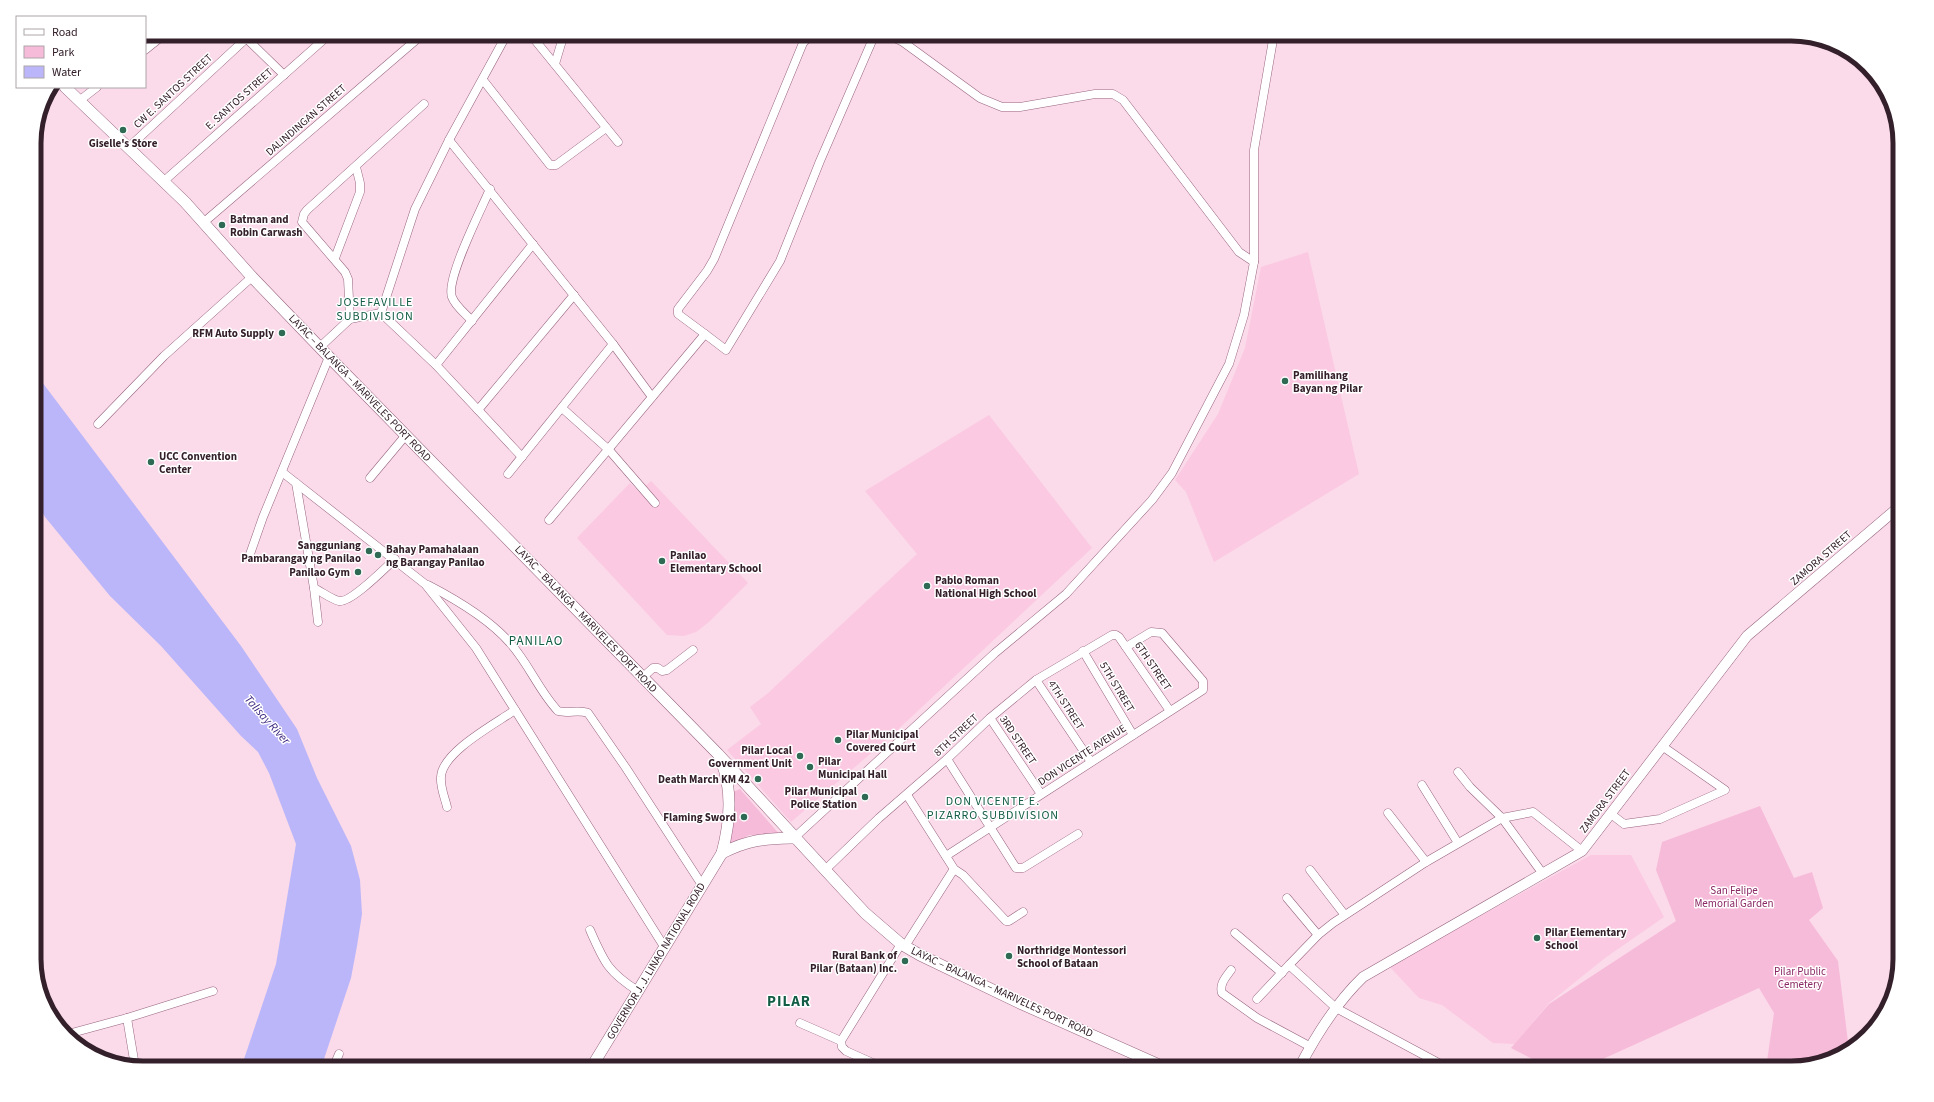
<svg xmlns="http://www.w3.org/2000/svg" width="1934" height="1102" font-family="'Source Sans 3',sans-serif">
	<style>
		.built { fill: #fbc9e2 }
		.green { fill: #f7bbda }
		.water { fill: #bab6f9 }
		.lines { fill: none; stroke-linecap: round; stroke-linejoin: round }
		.river { stroke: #bab6f9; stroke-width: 15 }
		.minor-casing { stroke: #96657f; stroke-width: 9 }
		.tertiary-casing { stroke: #96657f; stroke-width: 11 }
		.secondary-casing { stroke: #96657f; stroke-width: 12 }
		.minor { stroke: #fff; stroke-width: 8 }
		.tertiary { stroke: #fff; stroke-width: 10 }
		.secondary { stroke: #fff; stroke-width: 11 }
		.poi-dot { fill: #2f6a54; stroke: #fff; stroke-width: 1.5 }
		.labels { text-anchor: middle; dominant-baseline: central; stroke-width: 3; stroke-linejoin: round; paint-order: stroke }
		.street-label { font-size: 11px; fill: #34202a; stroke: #fff }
		.poi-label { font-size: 11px; font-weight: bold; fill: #34202a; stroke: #fff; text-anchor: start }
		.park-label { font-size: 11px; fill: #8b2965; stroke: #fff }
		.neighbourhood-label { font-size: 12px; letter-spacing: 1px; fill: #135c45; stroke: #fff }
		.water-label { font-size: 12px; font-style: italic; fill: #351e7b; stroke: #fff }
		.quarter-label { font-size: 13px; letter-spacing: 1px; fill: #135c45; stroke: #fff }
		.district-label { font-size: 15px; font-weight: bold; letter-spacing: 1px; fill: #135c45; stroke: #fff }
		.rim { fill: none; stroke: #34202a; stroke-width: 5 }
	</style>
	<rect width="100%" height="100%" fill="#fbdaea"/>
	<!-- built -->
	<g class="built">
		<polygon points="1308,252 1359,474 1214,562 1186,492 1175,480 1218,414 1245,348 1261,267"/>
		<polygon points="989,415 1092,548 891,736 791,822 727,750 761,724 750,707 767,694 917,554 865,491"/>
		<polygon points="651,481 748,583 710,621 696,632 684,636 667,635 577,538 630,483 639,492"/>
		<polygon points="1591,855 1631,855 1664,917 1605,958 1549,1003 1515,1044 1493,1043 1442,1005 1419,998 1389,966"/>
	</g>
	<!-- green -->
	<g class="green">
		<polygon points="740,789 780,835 749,835 727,847 733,792"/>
		<polygon points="1760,806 1794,878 1812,872 1823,908 1809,920 1838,961 1849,1050 1846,1053 1791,1068 1766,1068 1774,1013 1759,988 1583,1068 1550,1068 1511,1048 1549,1004 1676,921 1656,870 1662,842"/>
	</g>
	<!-- water -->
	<polygon class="water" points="34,369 36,374 241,646 297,729 317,778 351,846 360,880 362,914 357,946 351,978 321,1068 241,1068 276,964 296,844 269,773 258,752 241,736 161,646 110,596 45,517 34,497"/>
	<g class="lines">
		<!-- river -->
		<polyline class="river" points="1887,1006 1888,1005"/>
		<defs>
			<g id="minor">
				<polyline points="530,34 618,142"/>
				<polyline points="886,34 903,42 980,98 1002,107 1020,107 1095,94 1113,94 1123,100 1239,252 1254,262"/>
				<polyline points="246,38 284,75"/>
				<polyline points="145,50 165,34"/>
				<polyline points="555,64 564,34"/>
				<polyline points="483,80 550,165 556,165 606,128"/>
				<polyline points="79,101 97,87"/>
				<polyline points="449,140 613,344 652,397"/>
				<polyline points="128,148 251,34"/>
				<polyline points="164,181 330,34"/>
				<polyline points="203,223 423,34"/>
				<polyline points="335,258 360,192 360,183 356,167"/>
				<polyline points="381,313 436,365 522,457"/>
				<polyline points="350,319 348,279 345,272 302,222 304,214 307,210 424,104"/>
				<path d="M472,321C466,314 455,306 452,297C445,280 482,208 490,189"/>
				<polyline points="705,334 726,350 780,261 820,161 875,34"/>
				<polyline points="320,347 350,319 381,313 415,209 449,140 507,34"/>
				<polyline points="436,365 533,244"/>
				<polyline points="562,408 609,450 655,503"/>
				<polyline points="478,410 574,295"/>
				<polyline points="98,424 164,356 252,277"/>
				<polyline points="282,472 425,584 476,648 665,948"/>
				<polyline points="508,474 613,344"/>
				<polyline points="370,478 406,435"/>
				<polyline points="296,483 314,588 318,622"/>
				<polyline points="549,520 705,334 678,314 678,309 707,271 714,259 803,43 812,34"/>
				<polyline points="249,557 263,517 329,357"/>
				<path d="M428,585C455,599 491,621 510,643C529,664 539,691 558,711C568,714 578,709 588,713L626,768L702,885"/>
				<path d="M314,588C322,592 331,599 339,601C351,603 386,567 395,559"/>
				<polyline points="1083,651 1133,735"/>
				<polyline points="643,677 653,668 658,668 662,671 667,670 693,650"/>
				<polyline points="1036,680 1091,762"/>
				<polyline points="34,701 37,699"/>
				<polyline points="990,718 1041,794"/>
				<polyline points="947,759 1016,868 1023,868 1078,834"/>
				<polyline points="1458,772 1470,787 1502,818 1543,874"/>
				<polyline points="1422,785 1458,843"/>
				<polyline points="907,795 954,869 963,875 1006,921 1009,921 1023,912"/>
				<path d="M447,807C445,798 440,787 441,777C442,752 495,724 515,710"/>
				<polyline points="1388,813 1426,862"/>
				<polyline points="1611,814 1624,824 1660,819 1725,790 1662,746"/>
				<polyline points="794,838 995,653 1066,594 1152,500 1172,473 1229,364 1244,315 1254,262 1254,150 1274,34"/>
				<polyline points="946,856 1203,690 1203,681 1162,633 1151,632 1126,647"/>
				<polyline points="825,870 879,818 947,759 990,718 1036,680 1112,635 1116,635 1119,637 1170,711"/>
				<polyline points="1310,870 1344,914"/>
				<polyline points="1287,898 1318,935"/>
				<path d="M590,930C604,962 608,972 638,991"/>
				<polyline points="1235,933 1282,973"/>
				<polyline points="905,946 954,869"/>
				<polyline points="1289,965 1318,935 1333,923 1426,862 1502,818 1533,812 1582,851"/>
				<path d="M1231,970C1226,977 1219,984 1222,993L1257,1018L1311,1047"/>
				<polyline points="1257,999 1289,965 1336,1008 1448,1068"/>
				<polyline points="127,1018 135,1066"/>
				<polyline points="800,1023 841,1041"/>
				<polyline points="68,1034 127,1018 213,991"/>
				<polyline points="333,1068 339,1054"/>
				<polyline points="884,1068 846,1051 842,1047 841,1041 901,944"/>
			</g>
			<path id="tertiary" d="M1299,1068C1316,1035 1336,1003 1363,977L1582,851L1747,636L1900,506"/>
			<g id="secondary">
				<polyline points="65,87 185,202 252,277 329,357 718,754 865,913 901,944 920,955 1022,1004 1166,1068"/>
				<path d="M722,853C750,839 763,839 794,838"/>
				<path d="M591,1068L722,853C730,823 733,788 720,758"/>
			</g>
		</defs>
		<!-- minor casing -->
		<use href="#minor" class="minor-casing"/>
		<!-- tertiary casing -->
		<use href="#tertiary" class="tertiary-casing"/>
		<!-- secondary casing -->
		<use href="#secondary" class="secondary-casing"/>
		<!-- minor -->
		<use href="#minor" class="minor"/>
		<!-- tertiary -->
		<use href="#tertiary" class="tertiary"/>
		<!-- secondary -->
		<use href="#secondary" class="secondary"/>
	</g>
	<!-- markers -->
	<g class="poi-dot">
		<circle cx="123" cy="130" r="4"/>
		<circle cx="222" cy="225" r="4"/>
		<circle cx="282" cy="333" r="4"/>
		<circle cx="1285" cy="381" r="4"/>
		<circle cx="151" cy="462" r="4"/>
		<circle cx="369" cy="551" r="4"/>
		<circle cx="378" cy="555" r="4"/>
		<circle cx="662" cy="561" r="4"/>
		<circle cx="358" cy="572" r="4"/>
		<circle cx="927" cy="586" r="4"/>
		<circle cx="838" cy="740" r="4"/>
		<circle cx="800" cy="756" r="4"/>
		<circle cx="810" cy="767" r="4"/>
		<circle cx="758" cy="779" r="4"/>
		<circle cx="865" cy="797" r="4"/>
		<circle cx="744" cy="817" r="4"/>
		<circle cx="1537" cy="938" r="4"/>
		<circle cx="1009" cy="956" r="4"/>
		<circle cx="905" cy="961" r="4"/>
	</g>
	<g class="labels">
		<!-- street labels -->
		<g class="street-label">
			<text transform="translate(173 91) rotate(-43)">CW E. SANTOS STREET</text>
			<text transform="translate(239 99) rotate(-42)">E. SANTOS STREET</text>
			<text transform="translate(306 120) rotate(-41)">DALINDINGAN STREET</text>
			<text transform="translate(360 388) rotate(46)">LAYAC – BALANGA – MARIVELES PORT ROAD</text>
			<text transform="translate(1821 558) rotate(-41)">ZAMORA STREET</text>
			<text transform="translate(586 619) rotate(46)">LAYAC – BALANGA – MARIVELES PORT ROAD</text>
			<text transform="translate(1153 666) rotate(56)">6TH STREET</text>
			<text transform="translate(1117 687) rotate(59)">5TH STREET</text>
			<text transform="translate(1066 705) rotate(57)">4TH STREET</text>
			<text transform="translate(956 735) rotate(-43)">8TH STREET</text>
			<text transform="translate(1018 740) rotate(56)">3RD STREET</text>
			<text transform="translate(1082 755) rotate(-33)">DON VICENTE AVENUE</text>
			<text transform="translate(1605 801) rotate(-53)">ZAMORA STREET</text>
			<text transform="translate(656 961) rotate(-59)">GOVERNOR J. J. LINAO NATIONAL ROAD</text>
			<text transform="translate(1002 992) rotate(25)">LAYAC – BALANGA – MARIVELES PORT ROAD</text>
		</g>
		<!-- poi labels -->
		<g class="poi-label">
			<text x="123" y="143" text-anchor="middle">Giselle's Store</text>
			<text x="230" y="219">Batman and<tspan x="230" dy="13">Robin Carwash</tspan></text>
			<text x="274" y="333" text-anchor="end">RFM Auto Supply</text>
			<text x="1293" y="375">Pamilihang<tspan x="1293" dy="13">Bayan ng Pilar</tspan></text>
			<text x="159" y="456">UCC Convention<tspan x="159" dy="13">Center</tspan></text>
			<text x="361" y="545" text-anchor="end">Sangguniang<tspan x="361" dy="13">Pambarangay ng Panilao</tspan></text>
			<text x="386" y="549">Bahay Pamahalaan<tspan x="386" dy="13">ng Barangay Panilao</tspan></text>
			<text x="670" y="555">Panilao<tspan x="670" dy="13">Elementary School</tspan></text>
			<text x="350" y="572" text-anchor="end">Panilao Gym</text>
			<text x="935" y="580">Pablo Roman<tspan x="935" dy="13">National High School</tspan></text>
			<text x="846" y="734">Pilar Municipal<tspan x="846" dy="13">Covered Court</tspan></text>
			<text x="792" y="750" text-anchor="end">Pilar Local<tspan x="792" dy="13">Government Unit</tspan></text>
			<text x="818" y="761">Pilar<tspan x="818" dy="13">Municipal Hall</tspan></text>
			<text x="750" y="779" text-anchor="end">Death March KM 42</text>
			<text x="857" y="791" text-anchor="end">Pilar Municipal<tspan x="857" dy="13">Police Station</tspan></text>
			<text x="736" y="817" text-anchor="end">Flaming Sword</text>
			<text x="1545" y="932">Pilar Elementary<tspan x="1545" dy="13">School</tspan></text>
			<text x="1017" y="950">Northridge Montessori<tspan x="1017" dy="13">School of Bataan</tspan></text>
			<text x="897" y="955" text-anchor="end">Rural Bank of<tspan x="897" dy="13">Pilar (Bataan) Inc.</tspan></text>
		</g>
		<!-- park labels -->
		<g class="park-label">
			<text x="1734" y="890">San Felipe<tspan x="1734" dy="13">Memorial Garden</tspan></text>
			<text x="1800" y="971">Pilar Public<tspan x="1800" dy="13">Cemetery</tspan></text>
		</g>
		<!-- neighbourhood labels -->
		<g class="neighbourhood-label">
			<text x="375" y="302">JOSEFAVILLE<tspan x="375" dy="14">SUBDIVISION</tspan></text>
			<text x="993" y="801">DON VICENTE E.<tspan x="993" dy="14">PIZARRO SUBDIVISION</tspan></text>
		</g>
		<!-- water labels -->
		<g class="water-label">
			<text transform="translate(267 720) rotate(48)">Talisay River</text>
		</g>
		<!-- quarter labels -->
		<g class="quarter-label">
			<text x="536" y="641">PANILAO</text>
		</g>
		<!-- district labels -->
		<g class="district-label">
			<text x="789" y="1001">PILAR</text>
		</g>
	</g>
	<!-- crop -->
	<path d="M0 0H1934V1102H0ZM143 41H1791A102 102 0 0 1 1893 143V959A102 102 0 0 1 1791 1061H143A102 102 0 0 1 41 959V143A102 102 0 0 1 143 41Z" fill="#fff" fill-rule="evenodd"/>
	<path class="rim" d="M143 41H1791A102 102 0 0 1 1893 143V959A102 102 0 0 1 1791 1061H143A102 102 0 0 1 41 959V143A102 102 0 0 1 143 41Z"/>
	<!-- legend -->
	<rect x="16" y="16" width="130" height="72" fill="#ffffff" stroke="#aea6aa"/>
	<rect x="24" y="29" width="20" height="6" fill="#ffffff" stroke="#aea6aa"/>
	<text x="52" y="36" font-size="12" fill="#34202a">Road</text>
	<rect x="24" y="46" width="20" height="12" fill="#f7bbda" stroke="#aea6aa"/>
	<text x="52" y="56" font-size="12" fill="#34202a">Park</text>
	<rect x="24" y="66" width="20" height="12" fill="#bab6f9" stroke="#aea6aa"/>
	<text x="52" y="76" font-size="12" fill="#34202a">Water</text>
</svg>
